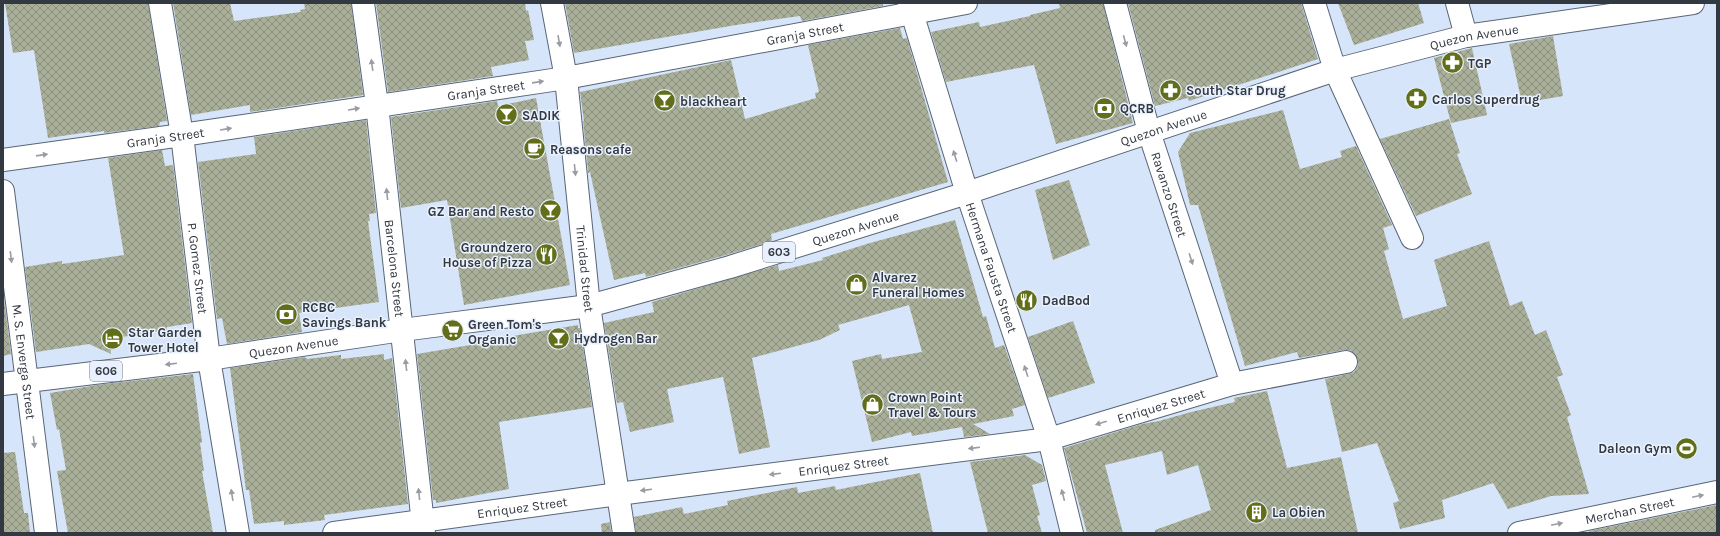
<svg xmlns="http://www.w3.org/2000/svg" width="1720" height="536" font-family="Karla,sans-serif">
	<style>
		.building { fill: url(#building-cross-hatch) }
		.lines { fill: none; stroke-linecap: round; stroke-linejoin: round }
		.minor-casing { stroke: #596677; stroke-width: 24 }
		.major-casing { stroke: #596677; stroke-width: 24 }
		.minor { stroke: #fff; stroke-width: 22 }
		.major { stroke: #fff; stroke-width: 22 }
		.oneway { fill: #999ca0 }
		.labels { text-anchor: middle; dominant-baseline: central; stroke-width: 3; stroke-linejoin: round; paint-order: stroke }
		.shield { fill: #e9f1fe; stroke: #6a707a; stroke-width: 1 }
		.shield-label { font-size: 12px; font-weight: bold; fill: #333941 }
		.street-label { font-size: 13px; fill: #333941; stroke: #e9f1fe }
		.poi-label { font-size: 13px; font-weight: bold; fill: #333941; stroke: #e9f1fe; text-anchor: start }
	</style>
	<defs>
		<pattern id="building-cross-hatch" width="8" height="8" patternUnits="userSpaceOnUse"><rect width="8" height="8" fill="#aaaf99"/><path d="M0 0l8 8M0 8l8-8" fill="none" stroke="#8b8f7e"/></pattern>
	</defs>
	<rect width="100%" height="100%" fill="#d6e5f9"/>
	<!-- building -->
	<g class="building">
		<polygon points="5,3 148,3 167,121 160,122 159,126 104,133 104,131 90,133 89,132 48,138 34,50 13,53"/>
		<polygon points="173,3 230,3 234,21 301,12 300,10 305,9 304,3 351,3 363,95 250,112 250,105 191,115"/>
		<polygon points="376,3 525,3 526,11 528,10 534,40 525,41 529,60 491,67 493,76 388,92"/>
		<polygon points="565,3 883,3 883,6 802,21 800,16 736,25 574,53"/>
		<polygon points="1059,3 1103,3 1133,123 1056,144 1034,65 946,82 931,32 979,22 980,27 1030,16 1030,15 1060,8"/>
		<polygon points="1128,3 1301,3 1318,59 1189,101 1188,98 1155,106"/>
		<polygon points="1338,3 1418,3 1424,23 1354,45"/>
		<polygon points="900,28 903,39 907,38 948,182 771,234 772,241 726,255 646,277 645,273 614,280 590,172 588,173 588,170 583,121 584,121 580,92 731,60 745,119 816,98 815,93 819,92 808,45"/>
		<polygon points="1553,36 1563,96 1522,103 1509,44"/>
		<polygon points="1472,48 1487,115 1451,123 1434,58"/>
		<polygon points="536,98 570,285 464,305 447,200 401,208 391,117 497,101 498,106"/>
		<polygon points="1283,110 1300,169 1342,157 1340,151 1356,146 1392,225 1383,228 1389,249 1384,251 1403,319 1447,306 1434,260 1489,241 1510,306 1522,301 1535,335 1546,330 1563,375 1557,377 1571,415 1567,417 1589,494 1551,496 1508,509 1493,483 1442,500 1445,518 1400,529 1393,503 1399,501 1377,443 1342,452 1325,379 1348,374 1354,372 1358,366 1358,360 1355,354 1350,350 1344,350 1299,358 1297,352 1245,366 1198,205 1190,205 1178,152 1190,133"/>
		<polygon points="1449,119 1460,153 1457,154 1472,194 1416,216 1380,139"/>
		<polygon points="366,120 376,213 369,214 370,221 368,221 379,302 299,313 302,332 227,344 222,318 217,319 198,162 256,154 254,137"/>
		<polygon points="162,150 165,166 173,165 192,323 167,327 167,330 109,339 111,354 89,344 36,352 25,267 62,261 62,264 124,255 108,158"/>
		<polygon points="1069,180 1090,245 1053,260 1035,190"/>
		<polygon points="955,220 983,317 986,316 995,348 1004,345 1025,405 1012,409 1014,416 973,424 990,434 964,437 962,427 912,436 911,432 872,442 852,361 881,354 882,359 922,352 909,305 838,325 840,330 819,340 752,358 770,447 739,454 723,377 667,389 674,422 630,432 623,402 617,403 604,323 654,312 652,302 778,265 779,271 823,260 822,258 870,243"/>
		<polygon points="3,291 11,354 3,356"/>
		<polygon points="1073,321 1095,383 1048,398 1028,337"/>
		<polygon points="578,325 578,328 580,328 592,407 499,422 509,489 436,503 436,500 433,500 417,354 494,341 494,339"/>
		<polygon points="384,354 384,360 392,358 408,504 324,515 325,520 284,525 284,521 254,524 249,490 246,490 230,368 305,357 307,359 341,355 341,359"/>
		<polygon points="193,374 202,442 200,443 204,471 202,471 213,533 68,533 57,471 66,470 59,429 57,430 50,393 97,385"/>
		<polygon points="1267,391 1287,468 1341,457 1358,533 1155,533 1155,530 1211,510 1198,465 1167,475 1162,451 1105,465 1123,533 1087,533 1064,448 1142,424 1159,421 1191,412 1235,402 1234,398"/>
		<polygon points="15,452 24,513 28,513 30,533 3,533 3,453"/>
		<polygon points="1025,455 1042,465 1046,481 1032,485 1040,515 1037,516 1042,533 988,533 970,462"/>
		<polygon points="920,473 933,533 636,533 634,517 682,507 684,514 728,505 727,501 797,487 798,493 835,486 836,490"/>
		<polygon points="1717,505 1717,533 1589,533 1589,531"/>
		<polygon points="610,522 611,533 602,533 601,524"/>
	</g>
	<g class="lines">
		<defs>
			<g id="minor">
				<path id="s1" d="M363,3L377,105L424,533"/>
				<path id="s2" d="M552,3L566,78L589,306L624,533"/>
				<path id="s3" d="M909,3L967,193L1049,439L1072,533"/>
				<path id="s4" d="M1115,3L1149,132L1232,384"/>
				<polyline points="1314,3 1335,70 1412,238"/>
				<polyline points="1457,3 1466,36"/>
				<path id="s5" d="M3,160L182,135L566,78L966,3"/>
				<path id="s6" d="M3,191L46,533"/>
				<path id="s7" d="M334,533L618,494L1049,439L1232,384L1346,362"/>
				<path id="s8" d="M1519,533L1717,492"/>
			</g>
			<g id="major">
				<path id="s9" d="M160,3L182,135L209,359L238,533"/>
				<path id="s10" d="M3,384L209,359L402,330L589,306L730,267L967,193L1335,70L1466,36L1693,3"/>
			</g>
		</defs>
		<!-- minor casing -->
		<use href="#minor" class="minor-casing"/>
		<!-- major casing -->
		<use href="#major" class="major-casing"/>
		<!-- minor -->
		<use href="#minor" class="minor"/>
		<!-- major -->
		<use href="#major" class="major"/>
	</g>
	<!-- one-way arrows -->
	<defs><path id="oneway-solid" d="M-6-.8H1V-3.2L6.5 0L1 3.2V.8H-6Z"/></defs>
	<g class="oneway">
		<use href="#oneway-solid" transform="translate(559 41) rotate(80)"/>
		<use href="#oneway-solid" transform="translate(1125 41) rotate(75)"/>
		<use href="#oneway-solid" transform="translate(372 65) rotate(-98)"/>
		<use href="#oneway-solid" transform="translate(538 82) rotate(-8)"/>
		<use href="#oneway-solid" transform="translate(354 109) rotate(-9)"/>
		<use href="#oneway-solid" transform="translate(226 129) rotate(-9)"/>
		<use href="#oneway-solid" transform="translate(42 155) rotate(-8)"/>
		<use href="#oneway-solid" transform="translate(955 156) rotate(-107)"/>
		<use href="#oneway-solid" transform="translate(575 170) rotate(84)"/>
		<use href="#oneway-solid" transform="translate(387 194) rotate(-96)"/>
		<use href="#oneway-solid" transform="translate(11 257) rotate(83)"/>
		<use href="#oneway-solid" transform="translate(1191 259) rotate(72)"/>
		<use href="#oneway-solid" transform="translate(171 364) rotate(173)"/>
		<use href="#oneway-solid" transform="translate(406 365) rotate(-96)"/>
		<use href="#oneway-solid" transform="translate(1026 371) rotate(-108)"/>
		<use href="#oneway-solid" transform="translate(1101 423) rotate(163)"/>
		<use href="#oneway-solid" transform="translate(34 442) rotate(83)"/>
		<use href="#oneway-solid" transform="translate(974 448) rotate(173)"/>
		<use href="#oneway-solid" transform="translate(775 474) rotate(173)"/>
		<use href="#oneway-solid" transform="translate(646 490) rotate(173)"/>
		<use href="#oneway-solid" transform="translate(419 494) rotate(-96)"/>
		<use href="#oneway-solid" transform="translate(232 495) rotate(-99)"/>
		<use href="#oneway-solid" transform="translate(1063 495) rotate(-104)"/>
		<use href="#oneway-solid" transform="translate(1698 496) rotate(-12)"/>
		<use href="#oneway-solid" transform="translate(1557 524) rotate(-12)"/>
	</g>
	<!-- icons -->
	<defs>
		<symbol id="pharmacy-disc" viewBox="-11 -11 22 22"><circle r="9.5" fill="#626f18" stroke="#e9f1fe"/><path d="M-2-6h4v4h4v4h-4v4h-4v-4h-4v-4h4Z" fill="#fff"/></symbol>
		<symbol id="bar-disc" viewBox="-11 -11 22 22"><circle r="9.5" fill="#626f18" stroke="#e9f1fe"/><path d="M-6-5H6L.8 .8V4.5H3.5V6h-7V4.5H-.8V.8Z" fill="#fff"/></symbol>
		<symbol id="bank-disc" viewBox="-11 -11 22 22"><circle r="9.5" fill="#626f18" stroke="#e9f1fe"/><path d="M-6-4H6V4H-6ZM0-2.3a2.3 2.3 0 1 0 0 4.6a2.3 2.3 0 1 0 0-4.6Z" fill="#fff"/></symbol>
		<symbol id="cafe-disc" viewBox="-11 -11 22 22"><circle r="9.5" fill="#626f18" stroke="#e9f1fe"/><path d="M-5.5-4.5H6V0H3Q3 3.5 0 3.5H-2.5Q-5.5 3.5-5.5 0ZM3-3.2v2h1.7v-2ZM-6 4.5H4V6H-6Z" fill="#fff"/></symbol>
		<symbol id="restaurant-disc" viewBox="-11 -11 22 22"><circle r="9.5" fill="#626f18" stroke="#e9f1fe"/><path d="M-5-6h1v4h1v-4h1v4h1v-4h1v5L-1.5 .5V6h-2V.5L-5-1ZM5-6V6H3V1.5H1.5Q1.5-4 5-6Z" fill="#fff"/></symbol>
		<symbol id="shop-disc" viewBox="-11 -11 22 22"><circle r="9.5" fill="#626f18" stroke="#e9f1fe"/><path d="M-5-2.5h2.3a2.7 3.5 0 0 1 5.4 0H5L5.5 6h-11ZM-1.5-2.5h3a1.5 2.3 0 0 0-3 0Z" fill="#fff"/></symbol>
		<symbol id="supermarket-disc" viewBox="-11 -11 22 22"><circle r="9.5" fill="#626f18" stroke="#e9f1fe"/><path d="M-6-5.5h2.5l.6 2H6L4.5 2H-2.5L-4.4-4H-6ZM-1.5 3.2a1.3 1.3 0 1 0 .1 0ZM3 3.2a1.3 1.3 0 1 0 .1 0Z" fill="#fff"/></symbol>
		<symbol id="hotel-disc" viewBox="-11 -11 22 22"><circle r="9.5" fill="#626f18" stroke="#e9f1fe"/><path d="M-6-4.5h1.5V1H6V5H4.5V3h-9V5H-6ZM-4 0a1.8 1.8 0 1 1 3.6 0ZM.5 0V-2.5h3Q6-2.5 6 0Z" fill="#fff"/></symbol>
		<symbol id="stadium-disc" viewBox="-11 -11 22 22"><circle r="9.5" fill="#626f18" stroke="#e9f1fe"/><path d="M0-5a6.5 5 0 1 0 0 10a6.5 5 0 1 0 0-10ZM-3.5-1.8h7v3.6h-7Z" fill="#fff"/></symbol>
		<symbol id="building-disc" viewBox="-11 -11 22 22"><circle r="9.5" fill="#626f18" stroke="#e9f1fe"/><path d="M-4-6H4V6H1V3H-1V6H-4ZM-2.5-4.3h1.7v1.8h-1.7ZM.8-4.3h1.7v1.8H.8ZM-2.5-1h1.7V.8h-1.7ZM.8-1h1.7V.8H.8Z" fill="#fff"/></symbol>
	</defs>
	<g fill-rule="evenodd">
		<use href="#pharmacy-disc" x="1440" y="50" width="25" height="25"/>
		<use href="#pharmacy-disc" x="1158" y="78" width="25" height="25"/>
		<use href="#pharmacy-disc" x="1404" y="86" width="25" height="25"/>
		<use href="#bar-disc" x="652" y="88" width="25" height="25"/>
		<use href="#bank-disc" x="1092" y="96" width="25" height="25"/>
		<use href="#bar-disc" x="494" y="102" width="25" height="25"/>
		<use href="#cafe-disc" x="522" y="136" width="25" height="25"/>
		<use href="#bar-disc" x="538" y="198" width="25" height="25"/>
		<use href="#restaurant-disc" x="534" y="242" width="25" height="25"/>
		<use href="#shop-disc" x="844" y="272" width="25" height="25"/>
		<use href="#restaurant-disc" x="1014" y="288" width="25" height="25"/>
		<use href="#bank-disc" x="274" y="302" width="25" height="25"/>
		<use href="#supermarket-disc" x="440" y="318" width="25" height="25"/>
		<use href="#bar-disc" x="546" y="326" width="25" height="25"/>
		<use href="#hotel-disc" x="100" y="326" width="25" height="25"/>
		<use href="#shop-disc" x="860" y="392" width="25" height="25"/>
		<use href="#stadium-disc" x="1674" y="436" width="25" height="25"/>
		<use href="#building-disc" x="1244" y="500" width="25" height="25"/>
	</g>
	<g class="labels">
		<!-- shield labels -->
		<g class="shield">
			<rect x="763" y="242" width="32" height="20" rx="3"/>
			<rect x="90" y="361" width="32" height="20" rx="3"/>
		</g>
		<g class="shield-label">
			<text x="779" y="252">603</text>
			<text x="106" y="371">606</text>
		</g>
		<!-- street labels -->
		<g class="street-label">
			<text stroke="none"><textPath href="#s5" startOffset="812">Granja Street</textPath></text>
			<text stroke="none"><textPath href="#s10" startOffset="1517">Quezon Avenue</textPath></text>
			<text stroke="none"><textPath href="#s5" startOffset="488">Granja Street</textPath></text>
			<text stroke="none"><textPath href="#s10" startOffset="1193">Quezon Avenue</textPath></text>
			<text stroke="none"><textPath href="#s5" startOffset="164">Granja Street</textPath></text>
			<text stroke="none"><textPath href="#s4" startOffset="199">Ravanzo Street</textPath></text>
			<text stroke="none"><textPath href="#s10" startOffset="869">Quezon Avenue</textPath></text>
			<text stroke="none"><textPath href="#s9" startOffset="268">P. Gomez Street</textPath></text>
			<text stroke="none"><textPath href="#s1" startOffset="267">Barcelona Street</textPath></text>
			<text stroke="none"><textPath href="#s2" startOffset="268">Trinidad Street</textPath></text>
			<text stroke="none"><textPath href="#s3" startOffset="277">Hermana Fausta Street</textPath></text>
			<text stroke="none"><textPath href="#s10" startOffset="293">Quezon Avenue</textPath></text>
			<text stroke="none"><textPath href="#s6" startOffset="172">M. S. Enverga Street</textPath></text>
			<text stroke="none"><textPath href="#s7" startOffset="838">Enriquez Street</textPath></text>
			<text stroke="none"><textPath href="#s7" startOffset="514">Enriquez Street</textPath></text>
			<text stroke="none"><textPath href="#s7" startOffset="190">Enriquez Street</textPath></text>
			<text stroke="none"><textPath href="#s8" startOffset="113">Merchan Street</textPath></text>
		</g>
		<!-- poi labels -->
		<g class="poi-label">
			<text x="1468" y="63">TGP</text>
			<text x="1186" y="90">South Star Drug</text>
			<text x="1432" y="99">Carlos Superdrug</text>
			<text x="680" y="101">blackheart</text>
			<text x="1120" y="108">QCRB</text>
			<text x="522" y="115">SADIK</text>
			<text x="550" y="149">Reasons cafe</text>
			<text x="534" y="211" text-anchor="end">GZ Bar and Resto</text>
			<text x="532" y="247" text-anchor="end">Groundzero<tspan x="532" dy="15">House of Pizza</tspan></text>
			<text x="872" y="277">Alvarez<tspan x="872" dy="15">Funeral Homes</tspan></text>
			<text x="1042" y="300">DadBod</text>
			<text x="302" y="307">RCBC<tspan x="302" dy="15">Savings Bank</tspan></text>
			<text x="468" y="324">Green Tom's<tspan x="468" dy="15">Organic</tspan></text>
			<text x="128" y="332">Star Garden<tspan x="128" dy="15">Tower Hotel</tspan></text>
			<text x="574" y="338">Hydrogen Bar</text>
			<text x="888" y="397">Crown Point<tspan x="888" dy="15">Travel &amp; Tours</tspan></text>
			<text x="1672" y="448" text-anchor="end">Daleon Gym</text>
			<text x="1272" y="512">La Obien</text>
		</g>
	</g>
	<!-- border -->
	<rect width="1720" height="536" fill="none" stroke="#333941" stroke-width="8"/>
</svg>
